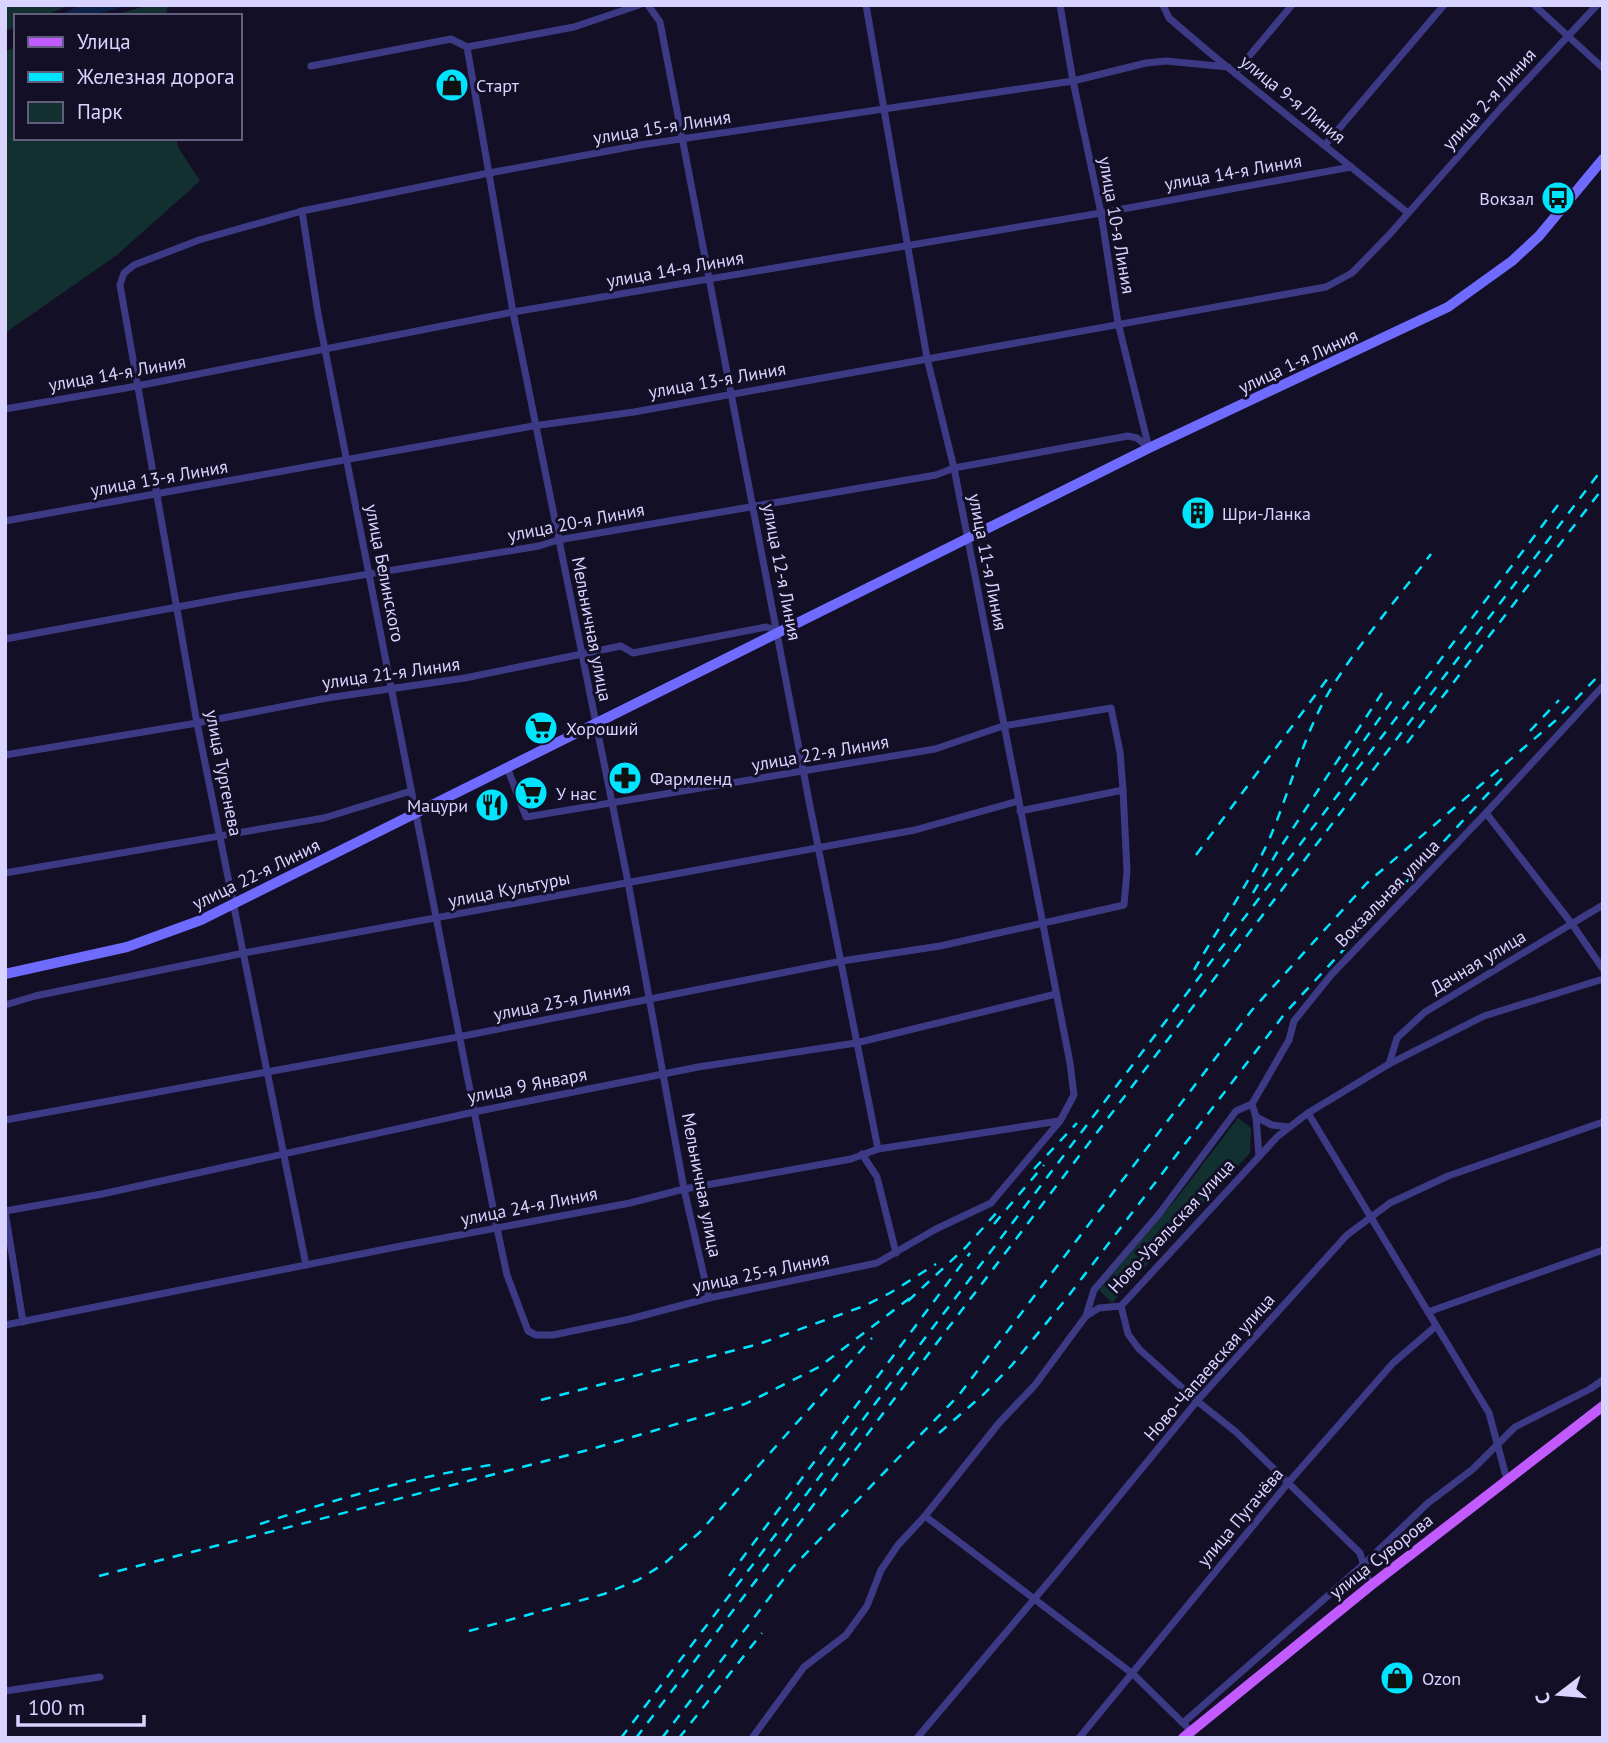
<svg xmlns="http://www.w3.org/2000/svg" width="1608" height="1743" font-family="'PT Sans',sans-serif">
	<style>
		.green { fill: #12302f }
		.water { fill: #0c2248 }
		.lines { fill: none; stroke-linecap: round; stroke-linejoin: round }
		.minor { stroke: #3d3a85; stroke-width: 7 }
		.secondary { stroke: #6f6bff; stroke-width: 10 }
		.primary { stroke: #c25bff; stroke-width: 10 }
		.rail { stroke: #00e5ff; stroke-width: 2.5; stroke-dasharray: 10 9; stroke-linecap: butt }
		.labels { text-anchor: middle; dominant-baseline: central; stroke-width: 6; stroke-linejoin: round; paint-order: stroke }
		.poi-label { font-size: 18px; fill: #d9d4ff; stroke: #130f26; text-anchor: start }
		.street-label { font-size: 18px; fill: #d9d4ff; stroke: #130f26 }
	</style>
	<rect width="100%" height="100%" fill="#130f26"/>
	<!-- green -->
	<g class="green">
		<polygon points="5,5 70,5 44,16 16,16 16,27 5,31"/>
		<polygon points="149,5 168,5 166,16 111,16"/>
		<polygon points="16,47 16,138 176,138 178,147 200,181 117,255 5,333 5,51"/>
		<polygon points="1238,1118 1251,1128 1250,1153 1112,1303 1099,1290 1177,1198"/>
	</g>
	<!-- water -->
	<polygon class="water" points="80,5 130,5 89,16 59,16"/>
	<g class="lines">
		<!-- minor -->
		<g class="minor">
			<polyline points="648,5 660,22 809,801 878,1149"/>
			<polyline points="1060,5 1073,81 1101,213 1118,323 1149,448"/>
			<polyline points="1163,5 1169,18 1210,53 1408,213"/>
			<polyline points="1534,5 1603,68"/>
			<polyline points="467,47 513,312 628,882 684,1189 709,1298"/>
			<polyline points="311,66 451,39 467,47 574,27 639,5"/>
			<polyline points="1235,73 1292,5"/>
			<polyline points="1325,145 1444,5"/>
			<polyline points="302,211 318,314 497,1228 507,1275 528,1331 536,1335 553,1335 630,1319 709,1298 877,1263 936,1229 991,1203 1060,1121 1074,1095 1070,1063 954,468 927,358 866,5"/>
			<polyline points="5,409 137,386 513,312 1101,213 1351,167"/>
			<polyline points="5,521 533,426 634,412 1326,287 1352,273 1389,235 1500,109 1597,5"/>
			<polyline points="5,639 242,595 539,546 558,540 936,475 954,468 1128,436 1137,438 1149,448"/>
			<polyline points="5,755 197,723 327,698 465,678 621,646 633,653 766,627 778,631"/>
			<polyline points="507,767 526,817 935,749 1003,726 1111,708 1120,752 1123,790"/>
			<polyline points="1486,813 1572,924 1603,969"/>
			<polyline points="5,873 324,818 411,791"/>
			<polyline points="5,1005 35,996 244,953 915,830 1018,801"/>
			<polyline points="1389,1064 1397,1038 1425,1012 1603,905"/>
			<polyline points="1308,1113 1489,1413 1507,1480"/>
			<polyline points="1256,1117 1259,1156"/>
			<polyline points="5,1120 458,1037 842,961 940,946 1124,905 1127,871 1123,790 1020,811"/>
			<polyline points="1289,1127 1272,1125 1256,1117 1252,1104 1289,1040 1294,1021 1331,975 1486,813 1603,686"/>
			<polyline points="862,1154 877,1177 896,1253"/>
			<polyline points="5,1211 102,1194 474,1112 698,1067 856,1043 1056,994"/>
			<polyline points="5,1211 23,1322"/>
			<polyline points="306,1265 197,723 120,285 124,273 134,265 199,240 302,211 489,173 640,145 1073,81 1146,63 1166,61 1228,67"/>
			<polyline points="1121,1306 1128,1334 1139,1349 1197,1401 1236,1432 1360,1553 1370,1586"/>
			<polyline points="1428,1312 1603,1250"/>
			<polyline points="1086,1316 1094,1290 1159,1214 1236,1111 1252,1104"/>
			<polyline points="5,1325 406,1245 630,1203 684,1189 851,1159 878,1149 1059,1121"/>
			<polyline points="925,1516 1133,1674 1186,1726"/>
			<polyline points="5,1691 100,1677"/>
			<polyline points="1183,1723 1364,1564 1428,1503 1473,1469 1515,1427 1590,1389 1603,1380"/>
			<polyline points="752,1738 804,1667 846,1635 867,1606 881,1570 898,1545 925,1516 999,1423 1035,1385 1086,1316 1099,1308 1121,1306 1278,1136 1308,1113 1389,1064 1484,1016 1603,979"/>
			<polyline points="917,1738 1057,1572 1197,1401 1347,1235 1390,1203 1448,1176 1603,1122"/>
			<polyline points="1079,1738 1288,1483 1393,1363 1436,1326"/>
		</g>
		<!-- secondary -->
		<polyline class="secondary" points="5,974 127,947 201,920 1149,448 1448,307 1512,261 1539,236 1603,159"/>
		<!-- primary -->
		<polyline class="primary" points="1183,1738 1370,1586 1603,1406"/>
		<!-- rail -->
		<g class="rail">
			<polyline points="1530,731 1559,700"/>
			<polyline points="1407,743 1603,488"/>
			<polyline points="1342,772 1396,695"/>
			<polyline points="1196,855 1328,678"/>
			<polyline points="1253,893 1276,854 1384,690"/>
			<path d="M1194,970C1219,927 1248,885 1269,840C1291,789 1303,734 1332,687C1361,641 1398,598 1431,554"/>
			<polyline points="1034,1169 1077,1123"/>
			<polyline points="994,1224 1044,1165"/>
			<polyline points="908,1301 966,1247 998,1211"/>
			<polyline points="541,1400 759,1344 864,1306 890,1293 936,1264"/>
			<polyline points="939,1433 984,1394 1012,1365 1066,1299 1286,1012 1507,773"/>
			<path d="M260,1524C336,1499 417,1476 497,1464"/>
			<polyline points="99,1576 588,1450 745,1404 819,1367 914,1295"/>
			<polyline points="729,1576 970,1253"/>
			<polyline points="469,1631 604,1594 638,1580 665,1563 699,1533 872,1338"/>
			<polyline points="621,1738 1558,505"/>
			<polyline points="636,1738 1603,468"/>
			<polyline points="662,1738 792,1568 959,1395 1252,1010 1367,883 1555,721 1603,671"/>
			<polyline points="679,1738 762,1633"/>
		</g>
	</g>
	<!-- icons -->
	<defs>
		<symbol id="shop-disc" viewBox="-11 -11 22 22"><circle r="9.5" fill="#00e5ff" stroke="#130f26"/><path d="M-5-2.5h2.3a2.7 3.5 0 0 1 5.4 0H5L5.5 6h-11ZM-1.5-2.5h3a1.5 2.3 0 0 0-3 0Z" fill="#111"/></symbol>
		<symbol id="bus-disc" viewBox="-11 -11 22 22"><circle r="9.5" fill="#00e5ff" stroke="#130f26"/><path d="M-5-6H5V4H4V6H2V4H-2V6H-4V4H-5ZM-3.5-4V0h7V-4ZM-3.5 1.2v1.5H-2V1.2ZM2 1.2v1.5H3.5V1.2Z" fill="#111"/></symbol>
		<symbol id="building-disc" viewBox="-11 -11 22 22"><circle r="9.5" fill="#00e5ff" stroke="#130f26"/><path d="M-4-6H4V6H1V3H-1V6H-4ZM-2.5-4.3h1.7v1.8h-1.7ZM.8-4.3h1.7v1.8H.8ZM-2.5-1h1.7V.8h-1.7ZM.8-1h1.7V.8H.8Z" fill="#111"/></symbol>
		<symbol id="supermarket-disc" viewBox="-11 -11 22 22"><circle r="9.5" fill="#00e5ff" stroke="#130f26"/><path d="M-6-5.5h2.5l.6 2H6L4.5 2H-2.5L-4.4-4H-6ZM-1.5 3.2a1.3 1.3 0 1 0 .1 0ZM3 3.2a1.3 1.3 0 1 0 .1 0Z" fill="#111"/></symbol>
		<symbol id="pharmacy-disc" viewBox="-11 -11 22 22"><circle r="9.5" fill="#00e5ff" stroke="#130f26"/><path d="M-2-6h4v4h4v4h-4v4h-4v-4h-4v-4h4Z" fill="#111"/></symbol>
		<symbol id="restaurant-disc" viewBox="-11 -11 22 22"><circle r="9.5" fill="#00e5ff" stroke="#130f26"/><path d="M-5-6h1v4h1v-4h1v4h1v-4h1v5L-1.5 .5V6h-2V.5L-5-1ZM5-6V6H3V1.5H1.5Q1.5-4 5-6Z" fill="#111"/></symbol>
	</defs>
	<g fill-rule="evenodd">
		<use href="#shop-disc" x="433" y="66" width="38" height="38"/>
		<use href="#bus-disc" x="1539" y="179" width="38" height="38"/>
		<use href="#building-disc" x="1179" y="494" width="38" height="38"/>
		<use href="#supermarket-disc" x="522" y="709" width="38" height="38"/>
		<use href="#pharmacy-disc" x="606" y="759" width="38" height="38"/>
		<use href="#supermarket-disc" x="512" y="774" width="38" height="38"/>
		<use href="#restaurant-disc" x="473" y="786" width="38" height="38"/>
		<use href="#shop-disc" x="1378" y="1659" width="38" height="38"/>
	</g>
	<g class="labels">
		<!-- poi labels -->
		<g class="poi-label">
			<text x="476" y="85">Cтарт</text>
			<text x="1534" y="198" text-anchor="end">Вокзал</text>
			<text x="1222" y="513">Шри-Ланка</text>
			<text x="566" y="728">Хороший</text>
			<text x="650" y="778">Фармленд</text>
			<text x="556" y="793">У нас</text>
			<text x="468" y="805" text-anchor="end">Мацури</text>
			<text x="1422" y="1678">Ozon</text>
		</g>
		<!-- street labels -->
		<g class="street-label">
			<text transform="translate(1293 99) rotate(39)">улица 9-я Линия</text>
			<text transform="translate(1489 99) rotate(-48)">улица 2-я Линия</text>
			<text transform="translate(662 127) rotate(-9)">улица 15-я Линия</text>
			<text transform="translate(1233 172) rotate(-10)">улица 14-я Линия</text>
			<text transform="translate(1117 225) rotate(80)">улица 10-я Линия</text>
			<text transform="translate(675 269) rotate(-10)">улица 14-я Линия</text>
			<text transform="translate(1298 361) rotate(-25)">улица 1-я Линия</text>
			<text transform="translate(117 373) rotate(-10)">улица 14-я Линия</text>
			<text transform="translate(717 380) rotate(-10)">улица 13-я Линия</text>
			<text transform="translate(159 478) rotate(-10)">улица 13-я Линия</text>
			<text transform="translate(576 522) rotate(-11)">улица 20-я Линия</text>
			<text transform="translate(988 562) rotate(79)">улица 11-я Линия</text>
			<text transform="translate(782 572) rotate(79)">улица 12-я Линия</text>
			<text transform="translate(385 573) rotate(79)">улица Белинского</text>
			<text transform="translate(592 629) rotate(79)">Мельничная улица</text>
			<text transform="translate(391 673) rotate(-8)">улица 21-я Линия</text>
			<text transform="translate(820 753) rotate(-10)">улица 22-я Линия</text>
			<text transform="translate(224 773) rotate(79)">улица Тургенева</text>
			<text transform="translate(256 874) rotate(-26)">улица 22-я Линия</text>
			<text transform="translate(509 889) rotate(-11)">улица Культуры</text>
			<text transform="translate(1387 893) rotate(-46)">Вокзальная улица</text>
			<text transform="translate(1478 962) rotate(-31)">Дачная улица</text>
			<text transform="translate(562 1001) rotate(-11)">улица 23-я Линия</text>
			<text transform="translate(527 1085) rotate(-11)">улица 9 Января</text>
			<text transform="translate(702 1185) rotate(79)">Мельничная улица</text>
			<text transform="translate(529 1206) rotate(-11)">улица 24-я Линия</text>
			<text transform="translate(1171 1226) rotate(-47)">Ново-Уральская улица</text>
			<text transform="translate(761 1272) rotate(-12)">улица 25-я Линия</text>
			<text transform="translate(1209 1367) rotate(-49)">Ново-Чапаевская улица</text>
			<text transform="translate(1240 1517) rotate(-50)">улица Пугачёва</text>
			<text transform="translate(1381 1556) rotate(-38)">улица Суворова</text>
		</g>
	</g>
	<!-- border -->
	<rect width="1608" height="1743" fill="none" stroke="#d9d4ff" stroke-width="14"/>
	<!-- legend -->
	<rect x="14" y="14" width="228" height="126" fill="#130f26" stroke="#625e7d" stroke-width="2"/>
	<rect x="28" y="37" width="35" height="10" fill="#c25bff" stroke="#625e7d" stroke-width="2"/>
	<text x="77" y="49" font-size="21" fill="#d9d4ff">Улица</text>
	<rect x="28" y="72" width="35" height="10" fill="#00e5ff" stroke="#625e7d" stroke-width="2"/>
	<text x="77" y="84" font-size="21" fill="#d9d4ff">Железная дорога</text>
	<rect x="28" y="102" width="35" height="21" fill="#12302f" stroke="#625e7d" stroke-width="2"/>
	<text x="77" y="119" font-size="21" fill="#d9d4ff">Парк</text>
	<!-- north arrow -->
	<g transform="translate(1559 1694) rotate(254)" stroke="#130f26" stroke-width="5" paint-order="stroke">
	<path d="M0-5L12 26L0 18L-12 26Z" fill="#d9d4ff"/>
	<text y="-10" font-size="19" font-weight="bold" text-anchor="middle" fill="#d9d4ff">С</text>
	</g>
	<!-- scale -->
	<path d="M18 1715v10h126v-10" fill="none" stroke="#d9d4ff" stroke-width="3.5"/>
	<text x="28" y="1715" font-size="21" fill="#d9d4ff" stroke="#130f26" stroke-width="5" paint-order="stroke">100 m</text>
</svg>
